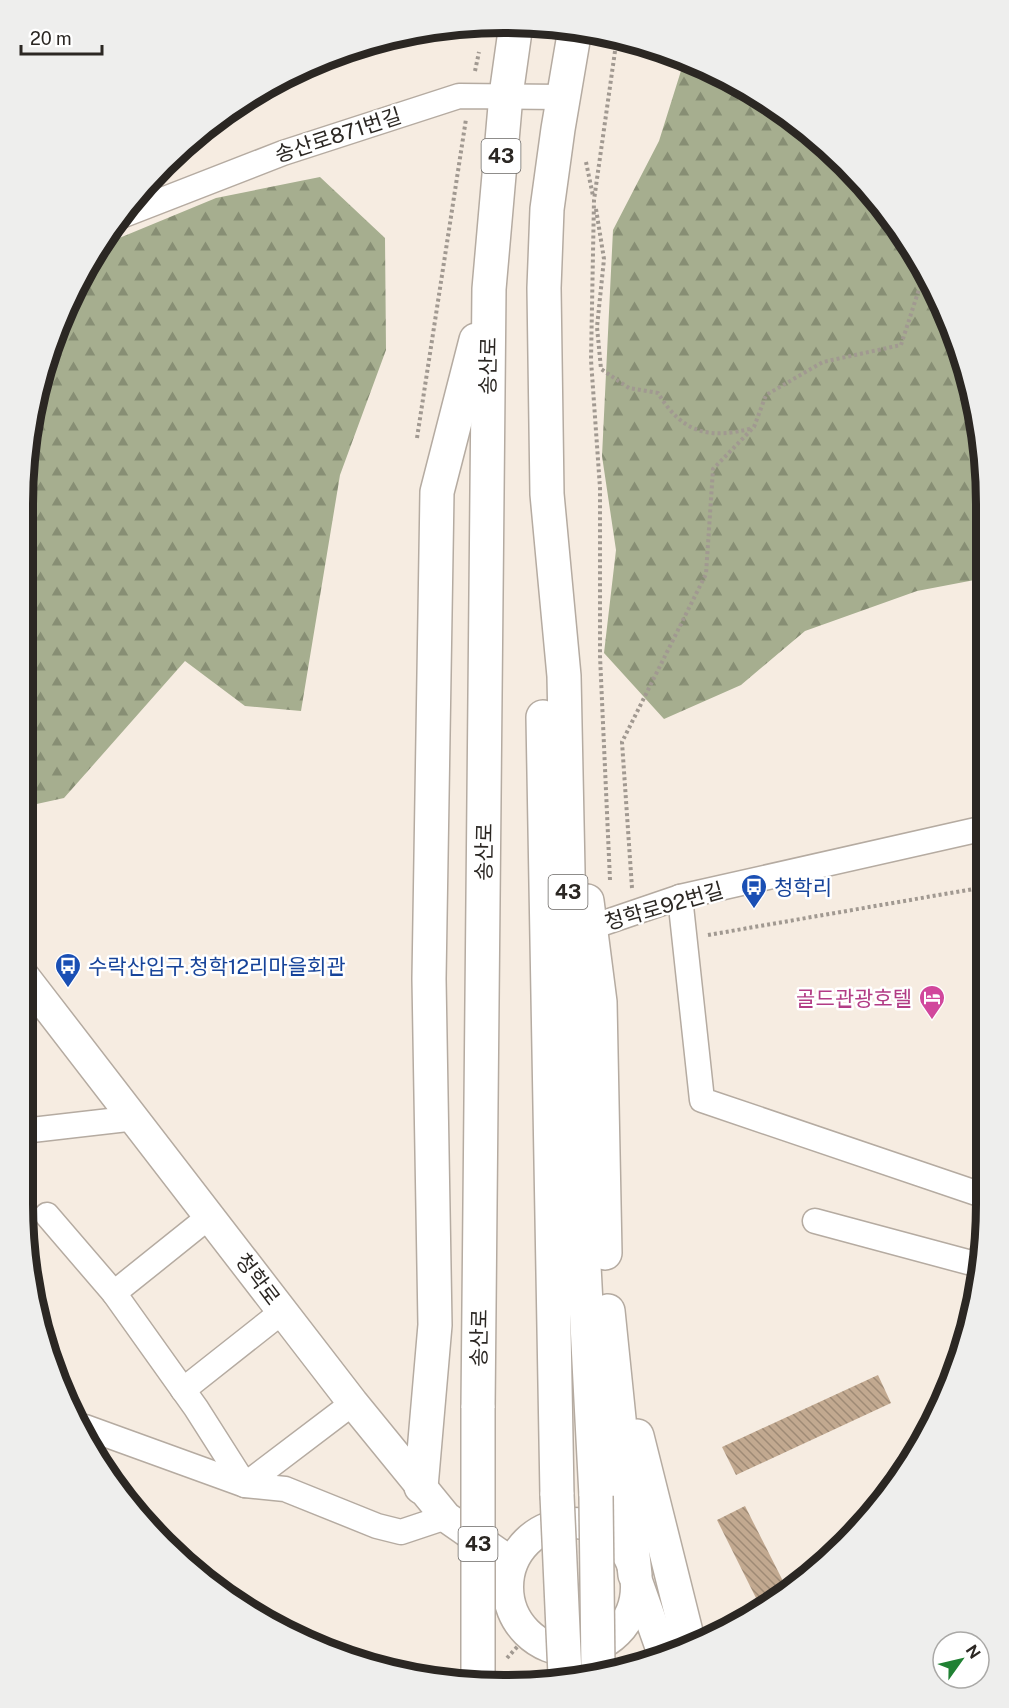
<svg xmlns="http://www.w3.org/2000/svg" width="1009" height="1708" font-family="'Public Sans','Noto Sans KR',sans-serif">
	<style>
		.forest { fill: url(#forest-firs) }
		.building { fill: url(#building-back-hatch) }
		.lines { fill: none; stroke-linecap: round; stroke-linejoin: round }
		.minor-casing { stroke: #b5aba1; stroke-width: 27 }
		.tertiary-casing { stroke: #b5aba1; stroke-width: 33 }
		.primary-casing { stroke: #b5aba1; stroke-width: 36 }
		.path { stroke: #a19991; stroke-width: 4; stroke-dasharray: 3 3; stroke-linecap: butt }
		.minor { stroke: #fff; stroke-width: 24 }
		.tertiary { stroke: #fff; stroke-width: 30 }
		.primary { stroke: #fff; stroke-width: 33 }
		.primary-bridge-casing { stroke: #b5aba1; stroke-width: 36; stroke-linecap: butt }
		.primary-bridge { stroke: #fff; stroke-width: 33 }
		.labels { text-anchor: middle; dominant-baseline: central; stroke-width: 5; stroke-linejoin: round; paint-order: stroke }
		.shield { fill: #fff; stroke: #6b6865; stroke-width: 1.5 }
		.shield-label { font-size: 20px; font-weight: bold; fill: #2b2723 }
		.street-label { font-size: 21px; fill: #2b2723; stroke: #fff }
		.transit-label { font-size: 21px; fill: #164399; stroke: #fff; text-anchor: start }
		.hotel-label { font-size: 21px; fill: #b23c85; stroke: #fff; text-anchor: end }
		.rim { fill: none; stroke: #2b2723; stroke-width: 8 }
	</style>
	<defs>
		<pattern id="forest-firs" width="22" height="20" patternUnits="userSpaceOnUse" patternTransform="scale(1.5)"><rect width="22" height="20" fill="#a6ae8f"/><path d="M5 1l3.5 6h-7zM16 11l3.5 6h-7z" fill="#878e74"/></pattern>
		<pattern id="building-back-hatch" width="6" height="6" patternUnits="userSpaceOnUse" patternTransform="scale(1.5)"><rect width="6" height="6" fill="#c2a990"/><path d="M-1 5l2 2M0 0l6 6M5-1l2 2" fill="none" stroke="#9e8a75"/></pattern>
	</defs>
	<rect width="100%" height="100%" fill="#f6ece1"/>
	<!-- forest -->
	<g class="forest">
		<polygon points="685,58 773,104 867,186 922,264 961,350 985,473 985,578 917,591 805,631 741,685 664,719 604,653 616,550 602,456 613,230 659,141"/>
		<polygon points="320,177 385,238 386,350 340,475 301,711 245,706 185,661 64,798 23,807 24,473 48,349 95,254 112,241 216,198"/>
	</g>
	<!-- building -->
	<g class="building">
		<polygon points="878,1375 891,1403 736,1475 722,1447"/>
		<polygon points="745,1506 788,1591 760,1606 717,1520"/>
	</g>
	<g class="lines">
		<defs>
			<g id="minor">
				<polyline points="121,216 283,153 459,96 563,97"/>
				<polyline points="680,897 702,1100 985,1196"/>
				<polyline points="589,928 680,897 985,828"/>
				<polyline points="23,1131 136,1118"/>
				<polyline points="47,1215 114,1293 196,1408 245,1485 285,1489 377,1526 401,1532 446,1517"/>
				<polyline points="815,1221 979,1265 982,1253"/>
				<polyline points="114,1293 210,1216"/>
				<polyline points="183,1390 283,1311"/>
				<polyline points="85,1427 245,1485 353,1403"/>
			</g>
			<g id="tertiary">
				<polyline points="23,975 353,1403 446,1517 512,1563"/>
				<circle cx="572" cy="1587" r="64"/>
				<polyline points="637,1581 664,1657"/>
			</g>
			<g id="primary">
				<polyline points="575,29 558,129 547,209 544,288 547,494 564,676 571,1017 596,1496"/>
				<polyline points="543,717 557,1495"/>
				<polyline points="587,901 600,1002 605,1253"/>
				<polyline points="608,1311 635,1575"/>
				<polyline points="478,1408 489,289 506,95 516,24"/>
				<polyline points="637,1436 689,1644"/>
				<polyline points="421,1487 435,1325 429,979 437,492 476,340"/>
			</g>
		</defs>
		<!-- minor casing -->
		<use href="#minor" class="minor-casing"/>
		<!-- tertiary casing -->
		<use href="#tertiary" class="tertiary-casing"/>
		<!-- primary casing -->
		<use href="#primary" class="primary-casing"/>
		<!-- path -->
		<g class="path">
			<polyline points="475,71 479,52"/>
			<polyline points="586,162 593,196"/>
			<path d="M596,209L604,259L597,327L601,369L629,388L658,393C682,433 709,440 753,428"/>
			<polyline points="417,438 466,119"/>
			<polyline points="610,880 600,656 600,488 591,360 594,200 617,37"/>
			<polyline points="632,888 622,742 706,574 713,469 754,427 766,395 823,362 901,345 921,283 928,277"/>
			<polyline points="708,935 985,887"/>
			<polyline points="507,1658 529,1634"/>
		</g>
		<!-- minor -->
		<use href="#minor" class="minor"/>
		<!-- tertiary -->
		<use href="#tertiary" class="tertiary"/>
		<!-- primary -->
		<use href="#primary" class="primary"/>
		<defs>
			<g id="primary-bridge">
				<polyline points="478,1408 478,1681"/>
				<polyline points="557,1495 565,1675"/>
				<polyline points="596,1496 598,1670"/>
			</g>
		</defs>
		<!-- primary-bridge casing -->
		<use href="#primary-bridge" class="primary-bridge-casing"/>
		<!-- primary-bridge -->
		<use href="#primary-bridge" class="primary-bridge"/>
	</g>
	<!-- icons -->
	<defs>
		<symbol id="bus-pin" viewBox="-11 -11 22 30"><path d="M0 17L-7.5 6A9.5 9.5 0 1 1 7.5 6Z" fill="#1a4fb4" stroke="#fff"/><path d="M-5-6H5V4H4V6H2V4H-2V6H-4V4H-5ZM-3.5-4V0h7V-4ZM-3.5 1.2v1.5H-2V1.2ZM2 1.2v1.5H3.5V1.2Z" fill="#fff"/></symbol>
		<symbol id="hotel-pin" viewBox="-11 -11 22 30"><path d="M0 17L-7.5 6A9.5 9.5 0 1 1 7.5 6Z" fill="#d1479c" stroke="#fff"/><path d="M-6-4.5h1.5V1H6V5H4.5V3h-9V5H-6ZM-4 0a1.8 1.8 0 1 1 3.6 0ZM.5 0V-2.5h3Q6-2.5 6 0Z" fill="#fff"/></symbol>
	</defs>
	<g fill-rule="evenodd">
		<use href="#bus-pin" x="739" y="872" width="30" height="40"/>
		<use href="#bus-pin" x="53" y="951" width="30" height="40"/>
		<use href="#hotel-pin" x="917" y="983" width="30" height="40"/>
	</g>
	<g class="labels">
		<!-- shield labels -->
		<g class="shield">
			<rect x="481.5" y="139" width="39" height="34" rx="4.5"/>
			<rect x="548.5" y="875" width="39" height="34" rx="4.5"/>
			<rect x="458.5" y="1527" width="39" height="34" rx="4.5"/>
		</g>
		<g class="shield-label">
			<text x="501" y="156">43</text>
			<text x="568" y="892">43</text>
			<text x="478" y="1544">43</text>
		</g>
		<!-- street labels -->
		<g class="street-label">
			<text transform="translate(338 135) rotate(-18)">송산로871번길</text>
			<text transform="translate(488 366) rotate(-89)">송산로</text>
			<text transform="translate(484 852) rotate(-89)">송산로</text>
			<text transform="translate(664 906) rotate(-16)">청학로92번길</text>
			<text transform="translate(258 1279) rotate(53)">청학로</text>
			<text transform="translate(479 1338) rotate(-89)">송산로</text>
		</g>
		<!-- transit labels -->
		<g class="transit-label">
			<text x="774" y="887">청학리</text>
			<text x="88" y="966">수락산입구.청학12리마을회관</text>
		</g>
		<!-- hotel labels -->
		<g class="hotel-label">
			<text x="912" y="998">골드관광호텔</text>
		</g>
	</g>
	<!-- crop -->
	<path d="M0 0H1009V1708H0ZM504 33H505A471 471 0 0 1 976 504V1204A471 471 0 0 1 505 1675H504A471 471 0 0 1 33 1204V504A471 471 0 0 1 504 33Z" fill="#eeeeed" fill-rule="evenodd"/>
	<path class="rim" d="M504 33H505A471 471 0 0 1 976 504V1204A471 471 0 0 1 505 1675H504A471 471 0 0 1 33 1204V504A471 471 0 0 1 504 33Z"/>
	<!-- north arrow -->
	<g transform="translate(961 1660) rotate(56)"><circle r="28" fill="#ffffff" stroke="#aaa9a7" stroke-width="1.5"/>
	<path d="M0-4.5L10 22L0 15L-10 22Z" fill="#208133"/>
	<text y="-9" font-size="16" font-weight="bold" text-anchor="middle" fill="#2b2723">N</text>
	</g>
	<!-- scale -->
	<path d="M21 45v9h81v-9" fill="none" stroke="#2b2723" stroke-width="3"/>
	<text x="30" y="45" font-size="18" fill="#2b2723" stroke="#ffffff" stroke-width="4.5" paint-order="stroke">20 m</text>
</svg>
